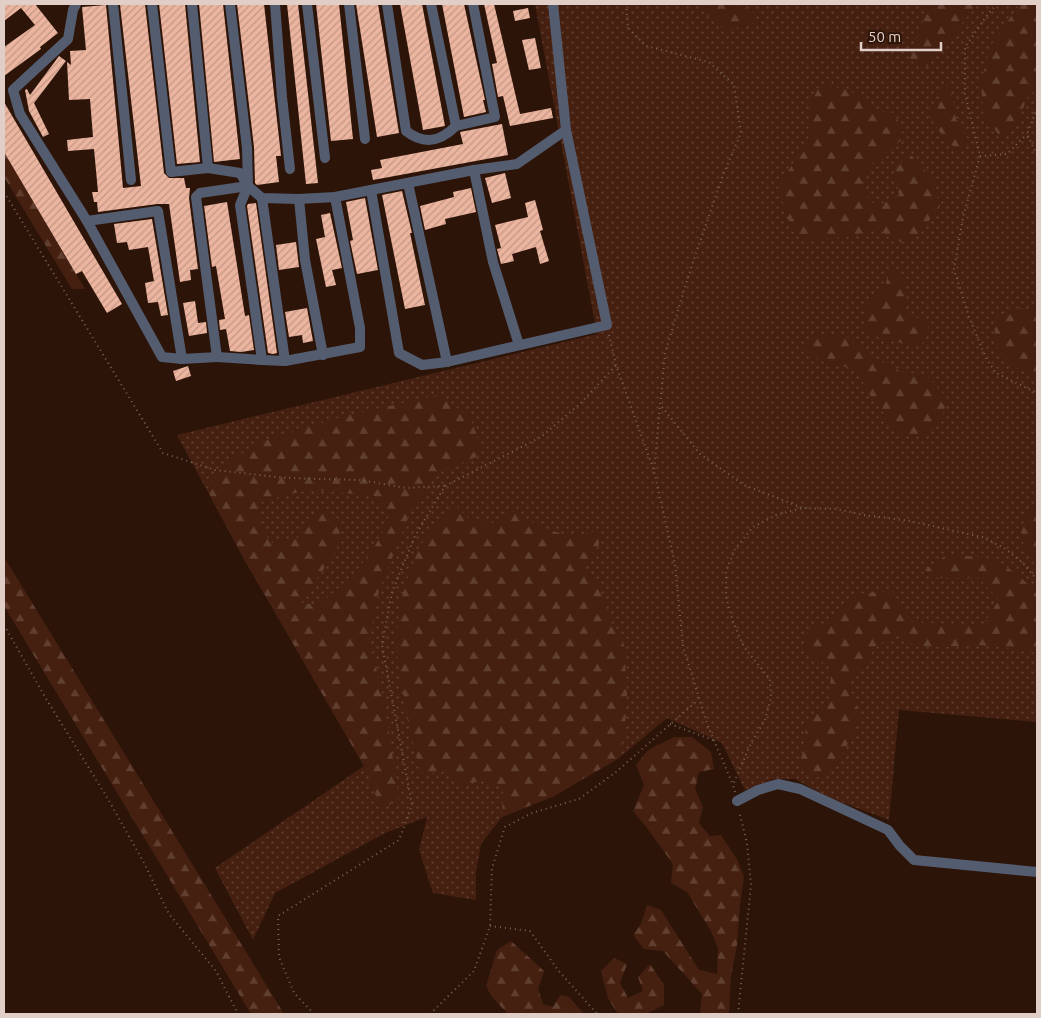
<svg xmlns="http://www.w3.org/2000/svg" width="1041" height="1018" font-family="Ubuntu,sans-serif">
	<style>
		.grass { fill: url(#grass-dots) }
		.forest { fill: url(#forest-firs); fill-rule: evenodd }
		.building { fill: url(#building-hatch) }
		.lines { fill: none; stroke-linecap: round; stroke-linejoin: round }
		.path { stroke: #786259; stroke-width: 2; stroke-dasharray: 1 4; stroke-linecap: butt }
		.minor { stroke: #545d70; stroke-width: 10 }
	</style>
	<defs>
		<pattern id="grass-dots" width="8" height="8" patternUnits="userSpaceOnUse" patternTransform="scale(1.25)"><rect width="8" height="8" fill="#452010"/><path d="M2 2h.1M6 6h.1" fill="none" stroke="#603f31" stroke-width="1.8" stroke-linecap="round"/></pattern>
		<pattern id="forest-firs" width="22" height="20" patternUnits="userSpaceOnUse" patternTransform="scale(1.25)"><rect width="22" height="20" fill="#452010"/><path d="M5 1l3.5 6h-7zM16 11l3.5 6h-7z" fill="#603f31"/></pattern>
		<pattern id="building-hatch" width="6" height="6" patternUnits="userSpaceOnUse" patternTransform="scale(1.25)"><rect width="6" height="6" fill="#ecb59f"/><path d="M-1 1l2-2M0 6l6-6M5 7l2-2" fill="none" stroke="#c29786"/></pattern>
	</defs>
	<rect width="100%" height="100%" fill="#2d1409"/>
	<!-- grass -->
	<polygon class="grass" points="535,4 1037,4 1037,722 899,710 889,820 830,798 795,779 774,779 745,790 722,743 667,718 619,758 554,796 502,817 481,844 476,872 476,900 433,893 419,850 427,817 385,833 275,893 253,940 215,868 364,766 244,559 177,435 597,334"/>
	<!-- forest -->
	<g class="forest">
		<polygon points="703,4 731,4 733,6 752,10 757,22 726,31 705,13"/>
		<polygon points="926,4 978,4 926,67 909,61 925,15"/>
		<polygon points="1020,4 1037,4 1037,88 1027,98 1015,129 1000,137 983,113 981,82 991,45"/>
		<polygon points="820,85 848,89 876,111 895,113 904,138 870,165 860,187 876,207 899,195 895,169 910,154 932,178 940,206 918,235 900,242 877,229 846,237 807,240 792,231 778,187 808,140 810,106"/>
		<polygon points="941,87 950,87 956,119 969,141 958,151 942,135 928,115 939,102"/>
		<polygon points="4,152 76,274 85,289 72,289 4,177"/>
		<polygon points="890,270 906,277 906,309 929,326 921,347 883,339 866,331 866,307 885,286"/>
		<polygon points="1019,308 1037,311 1037,378 1015,367 997,348 993,319"/>
		<polygon points="845,335 867,354 901,372 926,375 948,399 939,423 922,437 894,432 880,407 866,390 857,369 825,363 804,349 811,336"/>
		<path d="M439,395L470,417L481,446L476,457L437,473L410,513L379,591L369,641L383,696L399,797L382,811L364,766L244,559L207,489L226,463L260,442L341,417ZM314,490L374,496L390,510C382,548 349,582 318,605L296,602L316,580L336,552L342,523L323,506L310,520L297,539L270,543L259,518L258,503L289,494Z"/>
		<path d="M455,505L471,521L496,523L510,510L545,529L575,537L599,530V545L583,566L599,587L612,623L624,645L627,693L625,726L619,758L554,796L502,817L503,788L483,781L461,784L440,770L423,776C413,750 408,725 404,698C400,676 395,652 397,630C399,596 414,550 435,523C441,517 448,511 455,505Z"/>
		<polygon points="1030,507 1037,510 1037,566 1031,560 1020,536"/>
		<polygon points="948,554 995,559 1018,575 1037,593 1037,653 1018,649 980,645 946,647 917,647 901,635 875,646 865,668 848,684 861,717 837,766 814,779 800,763 805,743 806,721 830,699 831,668 803,649 808,631 838,616 857,594 892,591 911,622 983,625 999,600 979,578 938,578 925,570"/>
		<polygon points="4,557 284,1014 251,1014 4,606"/>
		<polygon points="674,737 692,737 711,752 714,769 699,772 695,789 703,807 699,823 710,836 721,835 738,861 744,877 740,904 737,945 731,976 729,1014 700,1014 702,994 663,951 644,949 633,935 641,924 647,905 661,910 699,970 717,974 718,948 711,931 687,892 671,883 673,864 647,828 633,811 644,785 636,765 648,750"/>
		<polygon points="511,941 544,971 538,989 543,1004 553,1007 560,995 569,997 584,1014 508,1014 493,998 486,986 497,950"/>
		<polygon points="614,958 627,964 620,983 628,998 643,991 638,977 650,964 664,985 664,1005 646,1014 618,1014 608,998 601,971"/>
	</g>
	<!-- building -->
	<g class="building">
		<polygon points="4,4 35,4 58,33 40,47 41,49 4,76 4,47 35,25 21,8 4,21"/>
		<polygon points="131,4 145,4 164,173 169,178 184,178 186,188 190,188 189,198 198,269 190,270 191,280 180,282 169,204 157,204 98,212 97,202 94,202 92,192 98,192 94,149 68,151 67,140 93,137 90,99 69,100 67,62 71,65 70,51 86,50 82,7 106,5 123,188 141,186 120,5"/>
		<polygon points="159,4 185,4 200,162 177,164"/>
		<polygon points="199,4 223,4 240,159 214,162"/>
		<polygon points="237,4 264,4 281,156 276,156 279,182 257,185 255,183 254,147"/>
		<polygon points="287,4 298,4 318,183 306,184"/>
		<polygon points="316,4 339,4 353,139 331,141"/>
		<polygon points="356,4 378,4 399,133 377,137"/>
		<polygon points="400,4 422,4 445,126 423,130"/>
		<polygon points="442,4 464,4 485,100 483,100 486,112 464,117"/>
		<polygon points="484,4 494,4 520,114 551,108 553,118 510,126 503,96 498,97 492,64 497,63"/>
		<polygon points="528,8 530,18 515,21 513,11"/>
		<polygon points="535,38 541,68 529,70 522,40"/>
		<polygon points="59,56 66,61 34,103 49,134 43,137 29,111 25,90 27,89 30,95"/>
		<polygon points="4,102 122,304 107,313 82,271 76,274 4,152"/>
		<polygon points="502,124 508,155 373,180 371,170 382,168 380,160 463,144 460,132"/>
		<polygon points="505,173 511,198 492,203 485,178"/>
		<polygon points="471,188 476,212 445,219 446,224 425,230 420,206 454,197 453,192"/>
		<polygon points="402,191 412,233 410,233 425,305 405,309 382,195"/>
		<polygon points="365,198 378,270 357,274 350,241 353,240 346,202"/>
		<polygon points="535,200 543,230 540,231 549,261 540,264 536,247 512,254 514,261 501,264 497,249 501,248 495,225 528,217 525,203"/>
		<polygon points="227,202 245,316 249,315 254,350 241,352 230,351 226,329 220,330 219,320 225,319 216,266 212,267 204,206"/>
		<polygon points="256,203 277,353 273,354 268,353 247,206 248,204"/>
		<polygon points="330,213 342,268 332,270 336,285 326,287 316,239 325,237 321,215"/>
		<polygon points="152,219 168,315 161,316 158,302 148,303 145,283 154,281 148,247 129,250 127,242 117,243 114,224"/>
		<polygon points="296,242 299,267 279,270 276,245"/>
		<polygon points="195,301 198,323 206,322 207,333 189,336 183,303"/>
		<polygon points="307,308 313,341 303,343 302,335 289,337 285,312"/>
		<polygon points="188,366 191,376 176,381 173,371"/>
	</g>
	<g class="lines">
		<!-- path -->
		<g class="path">
			<polyline points="626,4 628,28 646,46 709,62 734,85 741,133 723,175 690,271 665,353 654,471"/>
			<polyline points="997,4 988,14 965,47 965,94 980,156 963,217 954,269 969,317 986,358 996,373 1037,393"/>
			<polyline points="1037,108 1027,134 1037,155"/>
			<polyline points="980,156 1007,154 1027,134"/>
			<polyline points="4,192 163,453 215,470 286,478 361,480 406,488 445,486"/>
			<polyline points="609,335 616,365 654,471 675,564 683,646 707,724 733,785"/>
			<polyline points="662,407 700,454 744,485 803,508"/>
			<polyline points="4,625 45,697 108,799 144,863 169,914 216,971 238,1014"/>
			<polyline points="670,724 713,740"/>
			<polyline points="735,792 733,785 751,743 765,720 771,698 770,679 744,647 733,622 726,597 726,571 735,549 753,527 776,515 803,508 836,509 864,515 910,521 982,537 1004,548 1023,563 1037,580"/>
			<polyline points="490,926 530,931 558,970 597,1014"/>
			<polyline points="314,1014 294,993 279,957 278,916 399,840 412,805 382,645 392,592 415,536 445,486 541,437 581,403 616,365"/>
			<polyline points="430,1014 474,971 490,926 492,868 505,827 532,813 579,799 616,772 698,700"/>
			<polyline points="738,1014 751,885 747,843 739,811"/>
		</g>
		<!-- minor -->
		<g class="minor">
			<polyline points="76,4 73,10 68,39 13,90 20,114 87,221 162,357 182,359"/>
			<polyline points="113,4 131,180"/>
			<polyline points="152,4 171,172 208,168 240,173 248,186 262,198 299,199 335,197 474,170 517,164 566,130"/>
			<polyline points="192,4 208,168"/>
			<polyline points="230,4 247,148 248,186 240,205 262,360 285,361 262,198"/>
			<polyline points="275,4 282,97 290,169"/>
			<polyline points="307,4 325,158"/>
			<polyline points="349,4 365,139"/>
			<path d="M387,4L406,131C424,145 440,142 456,126"/>
			<polyline points="431,4 456,126 495,117 473,4"/>
			<polyline points="474,170 493,262 519,345"/>
			<polyline points="408,183 447,362"/>
			<polyline points="371,190 399,353 422,365 447,362 607,325 566,130 553,4"/>
			<polyline points="299,199 305,260 323,355"/>
			<polyline points="87,221 158,211 182,359 217,357 196,197 200,193 248,186"/>
			<polyline points="217,357 262,360"/>
			<polyline points="285,361 360,347 360,328 335,197"/>
			<polyline points="737,801 758,790 778,784 800,789 888,830 900,846 914,860 1037,872"/>
		</g>
	</g>
	<!-- border -->
	<rect width="1041" height="1018" fill="none" stroke="#e1cfc7" stroke-width="10"/>
	<!-- scale -->
	<path d="M861 42v8h80v-8" fill="none" stroke="#e1cfc7" stroke-width="2.5"/>
	<text x="868" y="42" font-size="15" fill="#e1cfc7" stroke="#2d1409" stroke-width="4" paint-order="stroke">50 m</text>
</svg>
